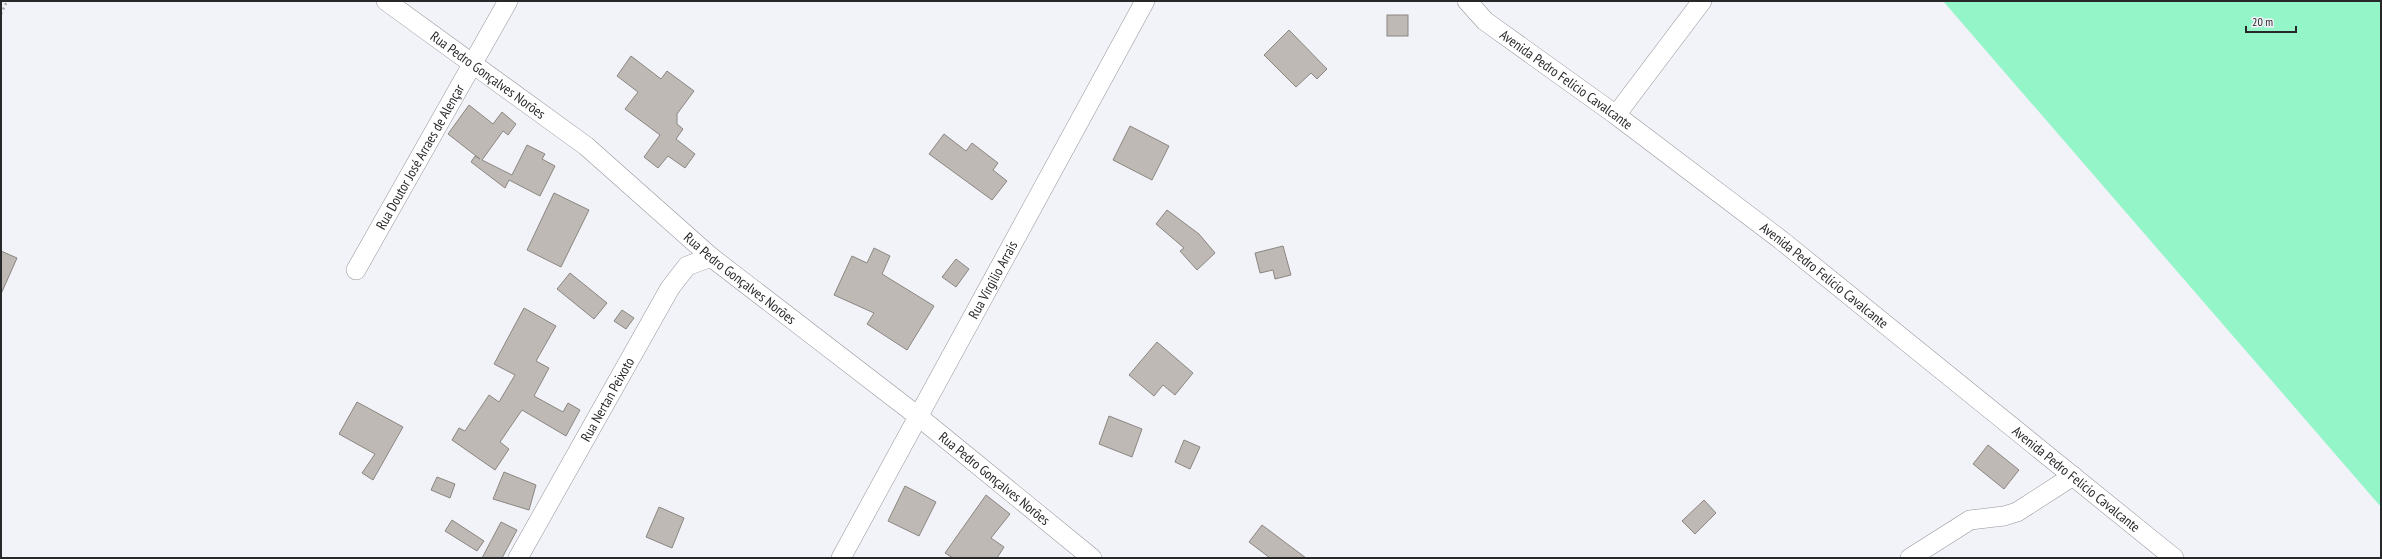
<svg xmlns="http://www.w3.org/2000/svg" width="2382" height="559" font-family="'PT Sans Narrow',sans-serif">
	<style>
		.green { fill: #94f5c8 }
		.building { fill: #beb9b4; stroke: #8b8681 }
		.lines { fill: none; stroke-linecap: round; stroke-linejoin: round }
		.minor-casing { stroke: #93949a; stroke-width: 20 }
		.path { stroke: #ababb1; stroke-width: 2.5; stroke-dasharray: 2 3; stroke-linecap: butt }
		.minor { stroke: #fff; stroke-width: 19 }
		.labels { text-anchor: middle; dominant-baseline: central; stroke-width: 3; stroke-linejoin: round; paint-order: stroke }
		.street-label { font-size: 14px; fill: #27282a; stroke: #f2f2f9 }
	</style>
	<rect width="100%" height="100%" fill="#f2f2f9"/>
	<!-- green -->
	<polygon class="green" points="1943,1 2381,1 2381,507"/>
	<!-- building -->
	<g class="building">
		<rect x="1387" y="15" width="21" height="21"/>
		<polygon points="1289,30 1327,69 1317,79 1311,73 1296,87 1264,55"/>
		<polygon points="631,56 661,79 667,71 694,91 677,114 677,124 683,129 676,139 695,154 685,168 668,156 658,168 644,157 660,135 625,109 638,92 617,76"/>
		<polygon points="469,105 493,124 502,112 516,124 508,135 503,131 482,160 512,175 527,145 545,154 542,159 555,166 540,196 509,180 505,188 471,162 475,156 480,159 448,134"/>
		<polygon points="1130,126 1169,146 1152,180 1113,160"/>
		<polygon points="944,134 966,151 972,143 998,163 993,170 1007,181 992,200 929,154"/>
		<polygon points="554,193 589,210 561,267 527,250"/>
		<polygon points="1167,210 1199,234 1215,253 1197,270 1180,251 1184,248 1156,224"/>
		<polygon points="1283,246 1291,275 1275,279 1273,270 1260,273 1255,253"/>
		<polygon points="874,248 890,256 882,274 934,306 907,350 867,324 874,313 834,295 852,256 867,263"/>
		<polygon points="1,251 17,258 1,294"/>
		<polygon points="956,259 969,269 956,287 942,277"/>
		<polygon points="570,273 607,303 594,319 557,289"/>
		<polygon points="524,308 556,326 536,361 549,368 534,396 563,412 568,403 580,410 566,436 522,410 500,442 509,449 495,470 452,440 459,428 465,431 489,395 499,402 515,375 494,364"/>
		<polygon points="622,310 634,318 626,329 614,321"/>
		<polygon points="1157,342 1193,373 1175,395 1163,385 1154,396 1129,375"/>
		<polygon points="357,402 403,427 373,480 362,473 375,454 339,434"/>
		<polygon points="1109,416 1142,429 1132,457 1099,444"/>
		<polygon points="1184,440 1200,447 1190,469 1175,462"/>
		<polygon points="1988,445 2019,470 2004,489 1973,464"/>
		<polygon points="504,472 536,485 529,510 493,499"/>
		<polygon points="437,477 455,484 450,498 431,490"/>
		<polygon points="905,486 936,502 919,536 888,521"/>
		<polygon points="986,495 1010,514 991,538 1004,547 997,558 953,558 945,553"/>
		<polygon points="1704,500 1716,513 1695,534 1682,521"/>
		<polygon points="659,507 684,518 672,548 646,537"/>
		<polygon points="452,520 484,541 477,551 445,531"/>
		<polygon points="501,522 517,530 502,558 482,558"/>
		<polygon points="1262,525 1306,558 1270,558 1249,542"/>
	</g>
	<g class="lines">
		<defs>
			<g id="minor">
				<path id="s1" d="M386,1L586,146L711,257L919,417L1092,558"/>
				<path id="s2" d="M1467,1L1485,21L1616,115L1781,240L2174,558"/>
				<polyline points="1616,115 1702,1"/>
				<path id="s3" d="M356,270L508,1"/>
				<path id="s4" d="M518,558L670,288L687,266L711,257"/>
				<path id="s5" d="M841,558L1145,1"/>
				<polyline points="1910,558 1970,520 2004,516 2017,512 2073,476"/>
			</g>
		</defs>
		<!-- minor casing -->
		<use href="#minor" class="minor-casing"/>
		<!-- path -->
		<polyline class="path" points="1,14 7,1"/>
		<!-- minor -->
		<use href="#minor" class="minor"/>
	</g>
	<g class="labels">
		<!-- street labels -->
		<g class="street-label">
			<text stroke="none"><textPath href="#s1" startOffset="126">Rua Pedro Gonçalves Norões</textPath></text>
			<text stroke="none"><textPath href="#s2" startOffset="127">Avenida Pedro Felício Cavalcante</textPath></text>
			<text stroke="none"><textPath href="#s3" startOffset="130">Rua Doutor José Arraes de Alençar</textPath></text>
			<text stroke="none"><textPath href="#s2" startOffset="451">Avenida Pedro Felício Cavalcante</textPath></text>
			<text stroke="none"><textPath href="#s1" startOffset="450">Rua Pedro Gonçalves Norões</textPath></text>
			<text stroke="none"><textPath href="#s5" startOffset="317">Rua Virgilio Arrais</textPath></text>
			<text stroke="none"><textPath href="#s4" startOffset="182">Rua Nertan Peixoto</textPath></text>
			<text stroke="none"><textPath href="#s1" startOffset="774">Rua Pedro Gonçalves Norões</textPath></text>
			<text stroke="none"><textPath href="#s2" startOffset="775">Avenida Pedro Felício Cavalcante</textPath></text>
		</g>
	</g>
	<!-- border -->
	<rect width="2382" height="559" fill="none" stroke="#27282a" stroke-width="4"/>
	<!-- scale -->
	<path d="M2246 26v6h50v-6" fill="none" stroke="#27282a" stroke-width="2"/>
	<text x="2252" y="26" font-size="12" fill="#27282a" stroke="#f2f2f9" stroke-width="3" paint-order="stroke">20 m</text>
</svg>
